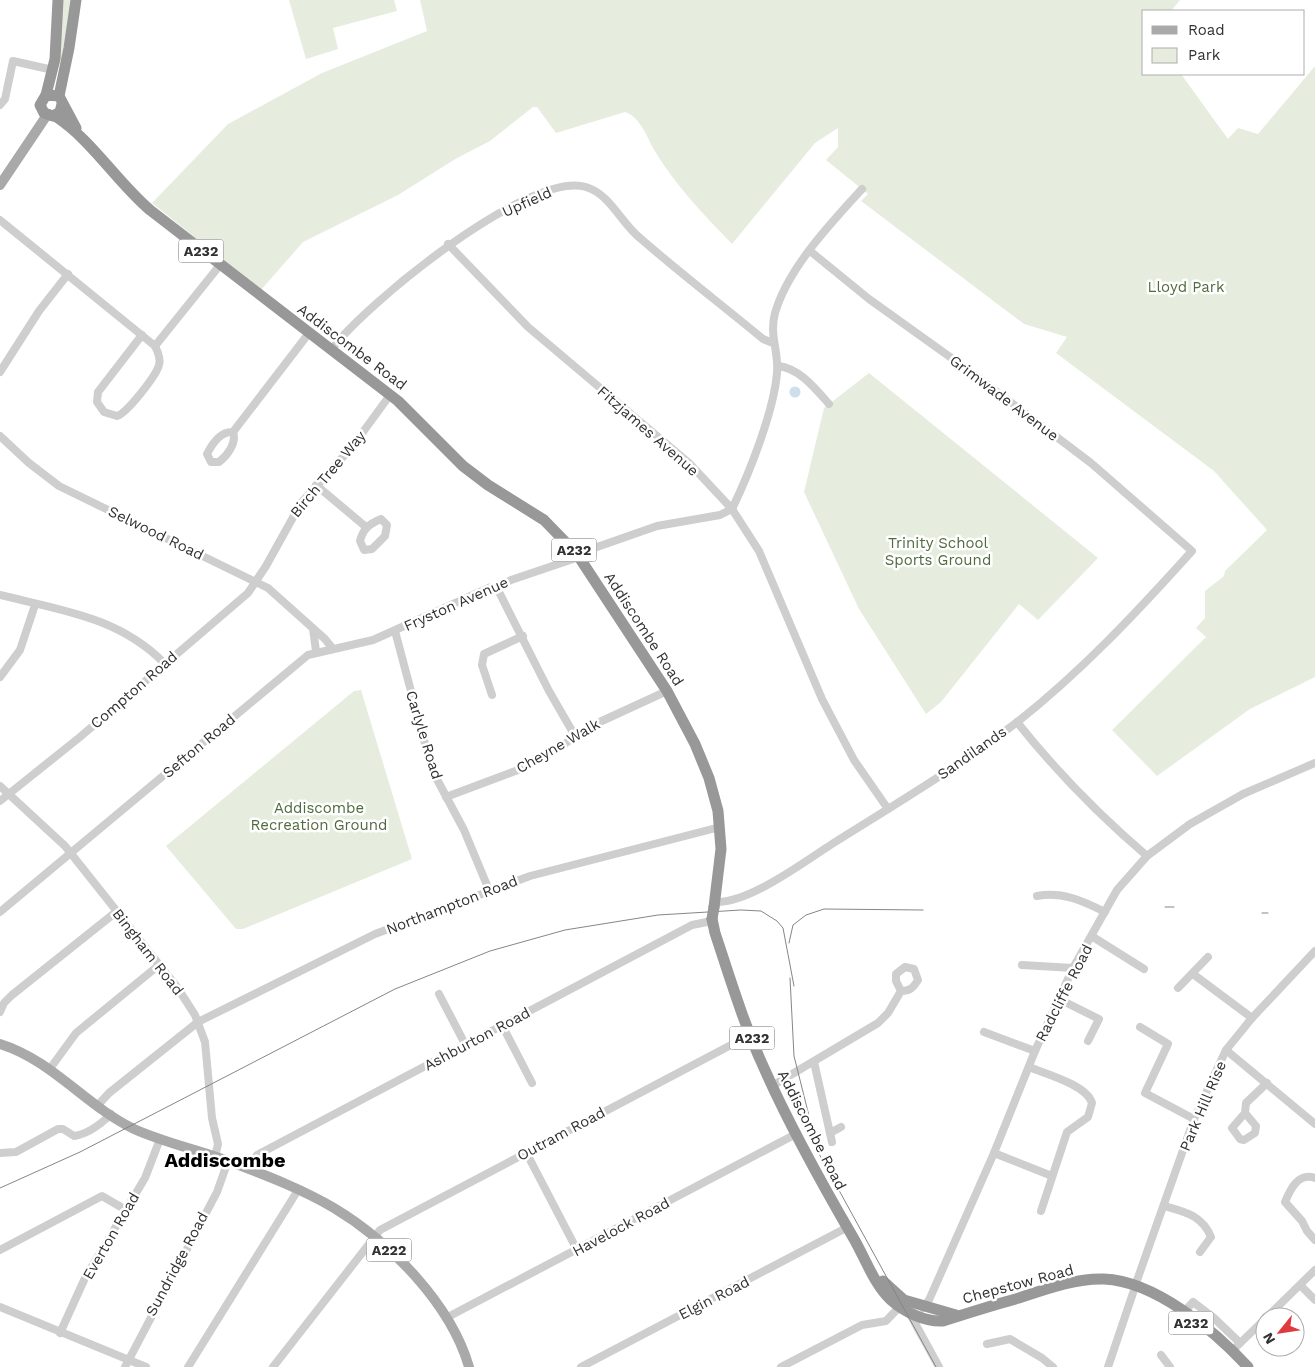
<svg xmlns="http://www.w3.org/2000/svg" width="1315" height="1367" font-family="'Work Sans',sans-serif">
	<style>
		.green { fill: #e6eddf }
		.water { fill: #cddeec }
		.lines { fill: none; stroke-linecap: round; stroke-linejoin: round }
		.minor { stroke: #cecece; stroke-width: 8 }
		.major { stroke: #a9a9a9; stroke-width: 10 }
		.highway { stroke: #989898; stroke-width: 11 }
		.tram { stroke: #868686; stroke-width: 1 }
		.highway-bridge { stroke: #989898; stroke-width: 11 }
		.labels { text-anchor: middle; dominant-baseline: central; stroke-width: 5; stroke-linejoin: round; paint-order: stroke }
		.shield { fill: #fff; stroke: #6f6f6f; stroke-width: 1 }
		.shield-label { font-size: 14px; font-weight: bold; fill: #313131 }
		.street-label { font-size: 15px; fill: #313131; stroke: #fff }
		.park-label { font-size: 15px; fill: #516b3f; stroke: #fff }
		.district-label { font-size: 20px; font-weight: bold; fill: #000; stroke: #fff }
	</style>
	<rect width="100%" height="100%" fill="#fff"/>
	<!-- green -->
	<g class="green">
		<polygon points="63,0 73,0 62,60 59,59"/>
		<polygon points="289,0 394,0 397,11 333,28 338,49 306,59"/>
		<path d="M420,0H1180L1171,11H1144V74H1181L1228,139L1238,128L1258,134L1315,66V677L1250,709L1157,776L1112,730L1206,637L1196,628L1205,618V591L1224,576L1225,571L1267,530L1214,471L1056,353L1067,337L1024,324L861,201L868,194L826,160L838,147V128L815,143L732,244C703,214 674,184 653,148C647,136 639,116 625,112L556,133L537,107H533L490,141L457,158L398,195L303,242L261,290L152,203L228,124L322,73L427,31Z"/>
		<polygon points="869,373 1098,558 1038,620 1019,604 941,702 926,714 859,609 804,492 824,408"/>
		<polygon points="361,690 412,859 243,929 236,929 166,846 354,691"/>
	</g>
	<!-- water -->
	<circle class="water" cx="795" cy="392" r="5.5"/>
	<g class="lines">
		<!-- minor -->
		<g class="minor">
			<polyline points="0,105 5,99 13,61 53,70"/>
			<polyline points="0,220 155,346"/>
			<polyline points="448,244 528,327 689,463 732,509 759,551 822,699 854,760 888,809"/>
			<path d="M142,335L98,392L97,402L104,412L117,416C127,413 156,376 159,365C161,359 158,352 155,346"/>
			<polyline points="155,346 220,265"/>
			<path d="M331,350C364,305 529,170 586,187C610,194 621,223 640,238C680,273 722,305 763,339L773,343"/>
			<path d="M778,366C799,368 815,388 829,404"/>
			<polyline points="0,372 39,311 68,274"/>
			<path d="M233,432C221,431 212,444 207,454L211,462H219C227,456 237,443 233,432L309,333"/>
			<polyline points="0,436 29,463 59,486 268,588 325,639 333,649"/>
			<polyline points="316,485 366,527"/>
			<path d="M381,519L387,525L385,536L372,549L364,550L360,541C363,529 369,524 381,519Z"/>
			<path d="M577,554L657,526L720,515L732,509C749,474 774,411 777,373C779,351 769,336 775,313C788,268 831,223 862,189"/>
			<polyline points="497,588 549,691 575,736"/>
			<path d="M0,595C60,610 119,617 164,663"/>
			<polyline points="313,629 316,651"/>
			<polyline points="395,631 432,770 464,830 489,890"/>
			<polyline points="0,677 20,650 35,605"/>
			<polyline points="492,695 482,665 484,654 523,636"/>
			<path d="M1017,722C1056,771 1099,815 1147,856"/>
			<polyline points="0,786 65,846 177,987 195,1015 205,1042 212,1118 218,1144 215,1157"/>
			<polyline points="446,797 518,770 551,753 591,726 667,691"/>
			<polyline points="0,801 80,737 248,593 266,566 301,503 352,447 390,395"/>
			<path d="M1037,896C1062,891 1083,901 1105,912"/>
			<path d="M715,902C748,904 804,862 832,844C894,805 958,767 1016,723C1081,672 1137,612 1192,551L1091,463L964,367L869,299L810,251"/>
			<polyline points="0,912 308,655 373,640 491,587 497,588 511,580 579,557"/>
			<polyline points="1093,937 1144,969"/>
			<polyline points="1022,965 1073,968"/>
			<polyline points="1193,974 1252,1018"/>
			<polyline points="1178,988 1208,957"/>
			<polyline points="439,994 465,1044"/>
			<polyline points="1059,999 1099,1019 1088,1041"/>
			<polyline points="0,1012 4,1003 12,995 116,912"/>
			<polyline points="502,1025 532,1083"/>
			<polyline points="1140,1027 1168,1044 1145,1093 1194,1119"/>
			<polyline points="984,1032 1035,1051"/>
			<polyline points="1226,1050 1315,1124"/>
			<polyline points="814,1062 832,1142"/>
			<path d="M1029,1067C1046,1074 1087,1085 1092,1103L1088,1117L1067,1132L1041,1211"/>
			<polyline points="49,1070 76,1033 159,965"/>
			<path d="M772,1086L878,1023L888,1013L901,991L896,981V974L905,967L914,969L918,980C913,988 910,991 901,991"/>
			<polyline points="98,1105 109,1093 198,1022 375,934 530,876 720,827"/>
			<polyline points="1245,1113 1256,1126 1255,1133 1244,1140 1240,1139 1232,1128 1245,1113 1246,1103 1267,1083"/>
			<polyline points="830,1133 841,1127"/>
			<polyline points="526,1152 577,1250"/>
			<path d="M0,1153L16,1152L58,1129H63L74,1136C88,1134 101,1124 111,1114"/>
			<polyline points="994,1153 1052,1176"/>
			<polyline points="248,1169 257,1155 692,925 712,921"/>
			<path d="M1315,1178C1298,1172 1290,1190 1285,1202L1302,1221L1307,1231L1315,1240"/>
			<path d="M1164,1206C1185,1212 1202,1215 1211,1237L1200,1252"/>
			<polyline points="0,1250 102,1196 126,1210"/>
			<polyline points="1300,1285 1315,1300"/>
			<polyline points="1135,1286 1194,1119 1226,1050 1252,1018 1315,951"/>
			<polyline points="0,1307 146,1367"/>
			<polyline points="923,1308 929,1300 994,1153 1035,1051 1073,968 1117,890 1147,856 1190,824 1243,794 1315,763"/>
			<polyline points="1185,1311 1193,1302 1214,1318 1240,1343"/>
			<polyline points="910,1314 939,1367"/>
			<polyline points="1267,1317 1315,1270"/>
			<polyline points="446,1318 796,1134"/>
			<polyline points="60,1333 85,1278 145,1178 160,1139"/>
			<polyline points="987,1344 1010,1339 1042,1358 1053,1367"/>
			<polyline points="1233,1350 1265,1319"/>
			<polyline points="1161,1355 1170,1367"/>
			<polyline points="125,1367 217,1192 228,1161"/>
			<polyline points="188,1367 298,1190"/>
			<polyline points="273,1367 380,1230 750,1035"/>
			<polyline points="581,1367 848,1227"/>
			<polyline points="781,1367 862,1325 886,1321 903,1303"/>
			<polyline points="1108,1367 1133,1293"/>
		</g>
		<!-- major -->
		<g class="major">
			<polyline points="0,185 47,115"/>
			<path d="M0,1044C52,1060 86,1106 134,1129C165,1143 199,1150 231,1162C265,1175 302,1189 334,1208C389,1241 451,1304 469,1367"/>
		</g>
		<!-- highway -->
		<g class="highway">
			<polyline points="46,95 55,59 58,0"/>
			<polyline points="59,96 69,48 76,0"/>
			<polyline points="62,104 60,112 53,116 44,113 40,105 46,95 59,96 76,128"/>
			<path d="M55,116C92,140 116,181 150,210L398,401L463,466L488,485L544,520L577,554L667,691L695,744L709,778L718,811L721,849L714,907"/>
			<path d="M712,919L715,933C730,978 744,1025 764,1068C790,1127 822,1184 854,1239C865,1258 875,1286 891,1300C904,1312 925,1322 943,1321C968,1313 993,1305 1019,1298C1046,1289 1076,1278 1104,1279C1155,1281 1215,1331 1248,1367"/>
			<polyline points="883,1281 904,1300 956,1315"/>
		</g>
		<!-- tram -->
		<g class="tram">
			<polyline points="1165,907 1174,907"/>
			<polyline points="1262,913 1268,913"/>
			<polyline points="789,943 793,925 806,915 824,909 923,910"/>
			<polyline points="790,978 794,1056 818,1152 936,1367"/>
			<polyline points="0,1188 80,1152 395,989 490,951 565,930 658,915 741,910 761,911 777,921 783,928 794,986"/>
		</g>
		<!-- highway-bridge -->
		<polyline class="highway-bridge" points="712,919 714,907"/>
	</g>
	<g class="labels">
		<!-- shield labels -->
		<g class="shield">
			<rect x="178.5" y="239.5" width="45" height="23" rx="4"/>
			<rect x="551.5" y="538.5" width="45" height="23" rx="4"/>
			<rect x="729.5" y="1026.5" width="45" height="23" rx="4"/>
			<rect x="366.5" y="1238.5" width="45" height="23" rx="4"/>
			<rect x="1168.5" y="1311.5" width="45" height="23" rx="4"/>
		</g>
		<g class="shield-label">
			<text x="201" y="251">A232</text>
			<text x="574" y="550">A232</text>
			<text x="752" y="1038">A232</text>
			<text x="389" y="1250">A222</text>
			<text x="1191" y="1323">A232</text>
		</g>
		<!-- street labels -->
		<g class="street-label">
			<text transform="translate(527 202) rotate(-24)">Upfield</text>
			<text transform="translate(352 347) rotate(37)">Addiscombe Road</text>
			<text transform="translate(1004 398) rotate(37)">Grimwade Avenue</text>
			<text transform="translate(648 431) rotate(41)">Fitzjames Avenue</text>
			<text transform="translate(328 474) rotate(-50)">Birch Tree Way</text>
			<text transform="translate(156 533) rotate(26)">Selwood Road</text>
			<text transform="translate(456 604) rotate(-24)">Fryston Avenue</text>
			<text transform="translate(644 629) rotate(57)">Addiscombe Road</text>
			<text transform="translate(134 690) rotate(-41)">Compton Road</text>
			<text transform="translate(424 735) rotate(73)">Carlyle Road</text>
			<text transform="translate(199 746) rotate(-40)">Sefton Road</text>
			<text transform="translate(558 746) rotate(-30)">Cheyne Walk</text>
			<text transform="translate(972 753) rotate(-35)">Sandilands</text>
			<text transform="translate(452 905) rotate(-21)">Northampton Road</text>
			<text transform="translate(148 952) rotate(52)">Bingham Road</text>
			<text transform="translate(1064 993) rotate(-63)">Radcliffe Road</text>
			<text transform="translate(477 1039) rotate(-28)">Ashburton Road</text>
			<text transform="translate(1203 1106) rotate(-67)">Park Hill Rise</text>
			<text transform="translate(812 1130) rotate(63)">Addiscombe Road</text>
			<text transform="translate(561 1134) rotate(-28)">Outram Road</text>
			<text transform="translate(621 1227) rotate(-28)">Havelock Road</text>
			<text transform="translate(111 1236) rotate(-60)">Everton Road</text>
			<text transform="translate(177 1264) rotate(-62)">Sundridge Road</text>
			<text transform="translate(1018 1284) rotate(-15)">Chepstow Road</text>
			<text transform="translate(714 1298) rotate(-27)">Elgin Road</text>
		</g>
		<!-- park labels -->
		<g class="park-label">
			<text x="1186" y="287">Lloyd Park</text>
			<text x="938" y="543">Trinity School<tspan x="938" dy="17">Sports Ground</tspan></text>
			<text x="319" y="808">Addiscombe<tspan x="319" dy="17">Recreation Ground</tspan></text>
		</g>
		<!-- district labels -->
		<g class="district-label">
			<text x="225" y="1160">Addiscombe</text>
		</g>
	</g>
	<!-- legend -->
	<rect x="1142" y="10" width="162" height="65" fill="#ffffff" stroke="#adadad"/>
	<rect x="1152" y="26" width="25" height="8" fill="#a9a9a9" stroke="#adadad"/>
	<text x="1188" y="35" font-size="15" fill="#313131">Road</text>
	<rect x="1152" y="48" width="25" height="15" fill="#e6eddf" stroke="#adadad"/>
	<text x="1188" y="60" font-size="15" fill="#313131">Park</text>
	<!-- north arrow -->
	<g transform="translate(1280 1332) rotate(240)"><circle r="24" fill="#ffffff" stroke="#adadad"/>
	<path d="M0-4L9 19L0 12L-9 19Z" fill="#df3b3f"/>
	<text y="-8" font-size="14" font-weight="bold" text-anchor="middle" fill="#313131">N</text>
	</g>
</svg>
